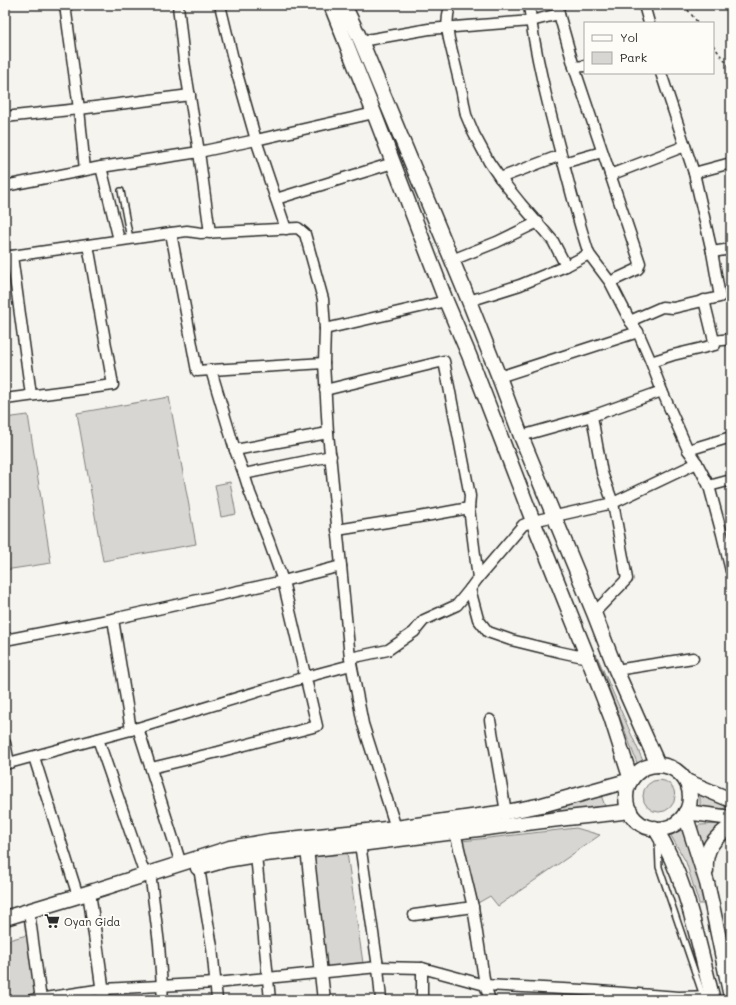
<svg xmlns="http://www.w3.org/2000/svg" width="736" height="1005" font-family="Mali,sans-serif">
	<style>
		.green { fill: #d7d6d2; stroke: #81807e }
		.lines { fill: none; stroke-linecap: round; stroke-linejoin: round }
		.service-casing { stroke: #2b2b2b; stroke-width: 8 }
		.minor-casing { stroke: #2b2b2b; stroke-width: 13 }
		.tertiary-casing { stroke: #2b2b2b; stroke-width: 15 }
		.secondary-casing { stroke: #2b2b2b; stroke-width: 17 }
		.path { stroke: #2b2b2b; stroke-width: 1.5; stroke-dasharray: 3 3; stroke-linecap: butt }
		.service { stroke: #fdfcf7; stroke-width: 5 }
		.minor { stroke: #fdfcf7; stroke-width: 10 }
		.tertiary { stroke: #fdfcf7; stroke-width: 12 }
		.secondary { stroke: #fdfcf7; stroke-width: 14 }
		.labels { text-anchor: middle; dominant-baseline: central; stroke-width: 4; stroke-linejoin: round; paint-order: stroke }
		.poi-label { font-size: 11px; fill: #2b2b2b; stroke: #fdfcf7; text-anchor: start }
	</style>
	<rect width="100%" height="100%" fill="#f5f4ef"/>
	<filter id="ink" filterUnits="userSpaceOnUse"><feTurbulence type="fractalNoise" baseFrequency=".025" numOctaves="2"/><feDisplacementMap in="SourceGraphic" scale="8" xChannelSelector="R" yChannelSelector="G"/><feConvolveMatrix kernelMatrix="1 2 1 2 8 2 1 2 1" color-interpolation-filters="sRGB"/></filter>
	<g filter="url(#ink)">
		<!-- green -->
		<g class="green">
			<polygon points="169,397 196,544 103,561 77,413"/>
			<polygon points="28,415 51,563 5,570 5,418"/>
			<polygon points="230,482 236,514 221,517 215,485"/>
			<polygon points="596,654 643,761 641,763 637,763"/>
			<circle cx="659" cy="796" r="16"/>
			<path d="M700,793L724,804L727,807C720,812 709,809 700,807Z"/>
			<polygon points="601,795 606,809 538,816 535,813"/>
			<polygon points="720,824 723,824 703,848 702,845 697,829 699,825"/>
			<polygon points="681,827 706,902 704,904 699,904 686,862 670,834 670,830"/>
			<polygon points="576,828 600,835 498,906 490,896 478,903 462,841"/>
			<polygon points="347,853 363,963 325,967 313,857"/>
			<polygon points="27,935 37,994 5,1000 5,941"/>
		</g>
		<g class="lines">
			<defs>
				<g id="service">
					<polyline points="121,191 130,239"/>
					<polyline points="658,842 659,867 703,996"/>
				</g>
				<g id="minor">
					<polyline points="65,5 79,109 85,170"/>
					<polyline points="178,5 184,61 199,152 210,233"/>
					<polyline points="450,5 448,15 447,28 449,39 462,93 466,115 474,134 489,162 500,178 521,204 553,241 566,266 589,254 610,282 630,321 638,332 651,362"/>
					<path d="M529,5C535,55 548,105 561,154C570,187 578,221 589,254"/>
					<polyline points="558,5 559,14 574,67"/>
					<polyline points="644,5 649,23"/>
					<polyline points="361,41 429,29 531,21 559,14"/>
					<polyline points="585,66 574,67 640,263 638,269 610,282"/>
					<polyline points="661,73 694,173 731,163"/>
					<polyline points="5,117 79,109 190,95"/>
					<polyline points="563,163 602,152"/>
					<polyline points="101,167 119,240"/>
					<polyline points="610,175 685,146"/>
					<polyline points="500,178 561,155"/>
					<polyline points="5,186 101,167 199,152 256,140 234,63 220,5"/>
					<polyline points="276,199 393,163"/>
					<polyline points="286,229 256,140 374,113"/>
					<polyline points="171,233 197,371 211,370"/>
					<polyline points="712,252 731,249"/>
					<polyline points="12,256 31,395"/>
					<polyline points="5,257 171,233 187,231 201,233 298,228 305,234 323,299 325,329 324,363 328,433 350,658"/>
					<polyline points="452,260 497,242 538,222"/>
					<polyline points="704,300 714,341"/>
					<polyline points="469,301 520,285 566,266"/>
					<polyline points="630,321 662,307 673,308 720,297 712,252 694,173"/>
					<polyline points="325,329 446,301"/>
					<polyline points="731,339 714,341 715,345 673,355 651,362 662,391 688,450 697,463 709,486 722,534 731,571"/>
					<polyline points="324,363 211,370 235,450 244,474 250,493 268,539 283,581 341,566"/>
					<polyline points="499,377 638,332"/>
					<polyline points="325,390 444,361 470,496 469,508 478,578"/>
					<polyline points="5,399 113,385 88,245"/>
					<polyline points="521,436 592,416"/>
					<polyline points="235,450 328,433"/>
					<polyline points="688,450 731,437"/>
					<polyline points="244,474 331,456"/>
					<polyline points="709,486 731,480"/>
					<polyline points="337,530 431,515 469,508"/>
					<polyline points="470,589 478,619 488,632 511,640 560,652 588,658"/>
					<polyline points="594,613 627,579 613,503 602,473 592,416 662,391"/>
					<polyline points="113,619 131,730"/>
					<polyline points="5,640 113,619 283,581 317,726 218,752 151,768"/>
					<polyline points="616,670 693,658"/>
					<polyline points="490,720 506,812"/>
					<polyline points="138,728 181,864"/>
					<polyline points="98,739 145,875"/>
					<polyline points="5,743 9,763"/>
					<polyline points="34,757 78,896"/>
					<polyline points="5,764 138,728 306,677 351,665"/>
					<polyline points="396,828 363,724 350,658 388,650 414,632 424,620 457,605 470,589 478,578 523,525 533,521 613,503 697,463"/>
					<polyline points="455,832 473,907 485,985 583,990 679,997 712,996"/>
					<polyline points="360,844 378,967 381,1000"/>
					<polyline points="256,855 270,1000"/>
					<polyline points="199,868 212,947 217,1000"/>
					<polyline points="151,880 159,944 163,1000"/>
					<polyline points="414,915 473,907"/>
					<polyline points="30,919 41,1000"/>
					<polyline points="422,968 422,1000"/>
					<polyline points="32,1000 103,989 216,983 378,967 422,968 485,985 490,1000"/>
				</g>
				<g id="tertiary">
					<polyline points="307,849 324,1000"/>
					<polyline points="90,899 104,1000"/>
				</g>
				<g id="secondary">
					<polyline points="344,5 361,41 469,301 499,377 521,436 594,613 616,670 658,765"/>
					<circle cx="658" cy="797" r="32"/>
					<polyline points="686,781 731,800"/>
					<polyline points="686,812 731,818"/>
					<polyline points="685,814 707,883 712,905 731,997"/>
					<path d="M655,828C687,878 698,943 713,1000"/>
					<polyline points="198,868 226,860 256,855 360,844 567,818 614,813 630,811"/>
					<path d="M706,871C704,849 714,838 731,826"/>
					<polyline points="5,918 78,896 230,848 270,841 396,828 506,812 542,805 631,780 611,717 588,658 533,521 469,355 446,301 374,113 331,5"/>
				</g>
			</defs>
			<!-- service casing -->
			<use href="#service" class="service-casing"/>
			<!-- minor casing -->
			<use href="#minor" class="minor-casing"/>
			<!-- tertiary casing -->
			<use href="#tertiary" class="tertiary-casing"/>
			<!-- secondary casing -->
			<use href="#secondary" class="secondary-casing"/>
			<!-- path -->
			<g class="path">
				<polyline points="684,5 698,23"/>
				<polyline points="731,5 731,8"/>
				<polyline points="713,45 724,60 731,68"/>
			</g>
			<!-- service -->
			<use href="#service" class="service"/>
			<!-- minor -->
			<use href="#minor" class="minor"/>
			<!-- tertiary -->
			<use href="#tertiary" class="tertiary"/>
			<!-- secondary -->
			<use href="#secondary" class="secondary"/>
		</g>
	</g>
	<!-- icons -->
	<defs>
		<symbol id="supermarket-bare" viewBox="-9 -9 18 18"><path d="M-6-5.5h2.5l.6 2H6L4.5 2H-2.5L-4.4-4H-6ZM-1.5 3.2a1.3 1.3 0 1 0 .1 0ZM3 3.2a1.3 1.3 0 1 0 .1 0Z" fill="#2b2b2b" stroke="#fdfcf7" stroke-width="2.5" paint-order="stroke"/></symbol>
	</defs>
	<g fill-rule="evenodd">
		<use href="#supermarket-bare" x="41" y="910" width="22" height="22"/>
	</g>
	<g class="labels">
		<!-- poi labels -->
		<g class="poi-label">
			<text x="64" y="921">Oyan Gida</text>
		</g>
	</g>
	<!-- margin -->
	<rect width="736" height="1005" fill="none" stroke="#fdfcf7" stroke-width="20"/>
	<rect x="10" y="10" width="716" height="985" fill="none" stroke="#2b2b2b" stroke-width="1.5" filter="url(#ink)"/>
	<!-- legend -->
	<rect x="584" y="22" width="130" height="52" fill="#fdfcf7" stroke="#a9a8a5"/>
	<rect x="592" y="35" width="20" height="6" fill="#fdfcf7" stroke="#a9a8a5"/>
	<text x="620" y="42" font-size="12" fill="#2b2b2b">Yol</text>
	<rect x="592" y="52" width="20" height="12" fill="#d7d6d2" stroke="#a9a8a5"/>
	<text x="620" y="62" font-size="12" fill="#2b2b2b">Park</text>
</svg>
